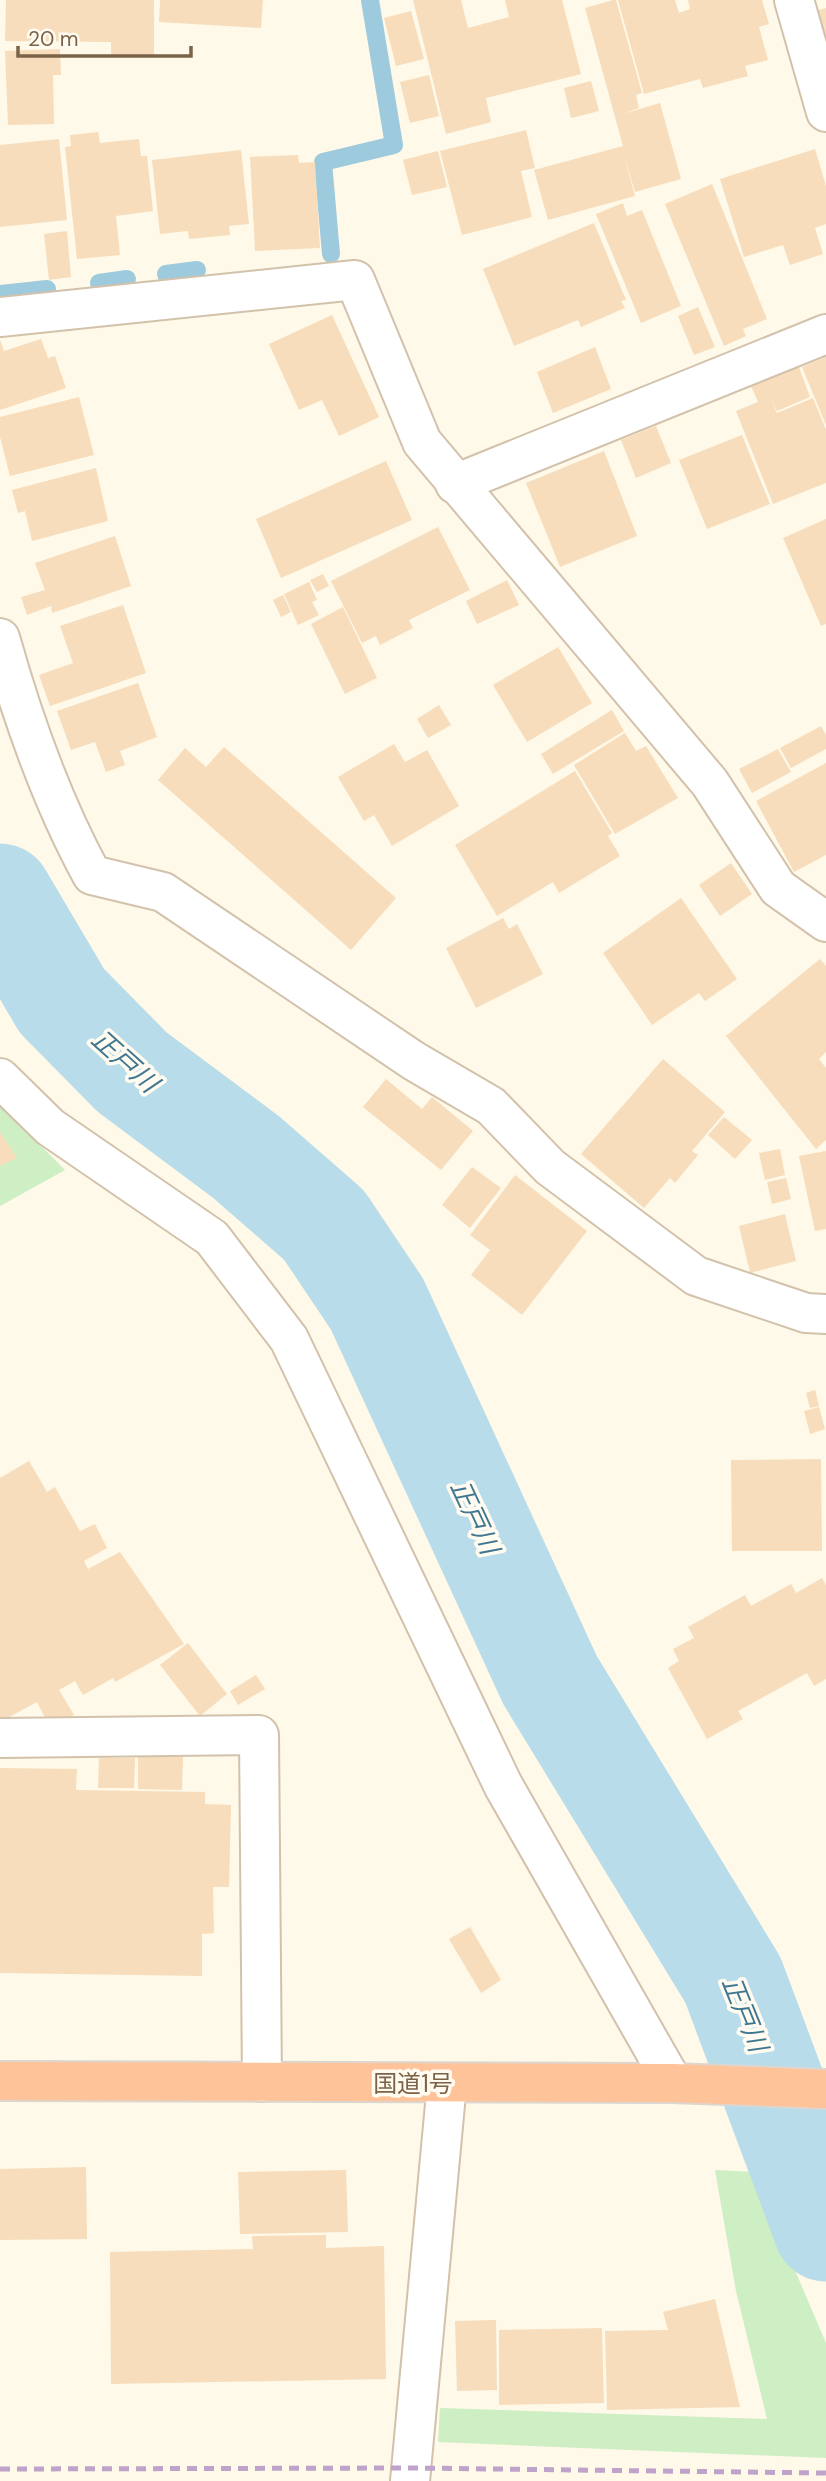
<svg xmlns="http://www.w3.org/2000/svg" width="826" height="2481" font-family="'DM Sans','Noto Sans JP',sans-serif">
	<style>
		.green { fill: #ceeec4 }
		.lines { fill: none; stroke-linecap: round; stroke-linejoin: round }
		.stream { stroke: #9ecadd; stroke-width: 18 }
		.river { stroke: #b9dceb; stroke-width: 105 }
		.building { fill: #f7ddbc }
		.minor-casing { stroke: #d3c2ab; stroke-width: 42 }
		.highway-casing { stroke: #ddd6cf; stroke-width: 42 }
		.minor { stroke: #fff; stroke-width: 38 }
		.highway { stroke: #fec399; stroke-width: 38 }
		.rail { stroke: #bfa3cb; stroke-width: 5; stroke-dasharray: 10 7; stroke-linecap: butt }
		.labels { text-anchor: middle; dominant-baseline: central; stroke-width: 7; stroke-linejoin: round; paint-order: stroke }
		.street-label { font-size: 24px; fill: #7c6348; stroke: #fffbf0 }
		.water-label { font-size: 26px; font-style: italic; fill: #3f7791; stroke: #fffbf0 }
	</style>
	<rect width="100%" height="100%" fill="#fef9e8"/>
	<!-- green -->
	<g class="green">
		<polygon points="0,1105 65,1170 0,1206"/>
		<polygon points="715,2170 753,2172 826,2343 826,2458 438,2442 440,2408 767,2419 736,2291"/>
	</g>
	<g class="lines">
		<!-- stream -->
		<g class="stream">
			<polyline points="331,254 323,162 394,145 370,0"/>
			<polyline points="166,274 197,270"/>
			<polyline points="99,283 127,279"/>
			<polyline points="0,294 47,289"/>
		</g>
		<!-- river -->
		<polyline class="river" points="0,896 62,1001 132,1072 246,1157 324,1225 377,1304 550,1680 733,1980 826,2229"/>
	</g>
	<!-- building -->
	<g class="building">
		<polygon points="6,0 154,0 154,56 111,55 111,42 5,41"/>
		<polygon points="160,0 263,0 261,28 159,22"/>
		<polygon points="413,0 461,0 468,28 509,17 505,0 562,0 581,74 486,98 491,122 446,134"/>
		<polygon points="613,0 616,0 642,93 636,95 639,108 623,114 660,103 681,179 635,192 624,155 635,196 548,220 534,170 623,146 585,8"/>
		<polygon points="618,0 675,0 679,13 690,9 688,0 762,0 769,24 759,27 768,60 745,66 748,76 703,88 700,79 644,94"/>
		<polygon points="826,8 826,34 819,36 811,12"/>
		<polygon points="411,11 424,59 396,66 384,18"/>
		<polygon points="60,49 61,75 53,75 54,124 8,125 5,51"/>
		<polygon points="429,75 439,116 410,123 400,82"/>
		<polygon points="591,81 599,111 571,118 564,88"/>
		<polygon points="526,130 535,168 521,171 532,217 462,235 440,151"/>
		<polygon points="98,132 100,143 139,139 141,156 147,156 153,211 116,216 120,255 77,259 65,147 71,146 70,135"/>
		<polygon points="59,139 67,220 0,227 0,145"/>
		<polygon points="815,149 826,186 826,224 815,228 823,254 790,265 783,245 744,257 720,179"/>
		<polygon points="241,150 249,224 229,226 230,235 189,239 188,231 160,234 152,160"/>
		<polygon points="438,151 447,187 412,195 403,160"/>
		<polygon points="298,155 299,163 315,162 320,248 255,251 250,157"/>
		<polygon points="712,184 767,319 743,329 746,336 724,346 665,204"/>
		<polygon points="623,203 627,216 642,210 681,306 641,323 596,214"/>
		<polygon points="594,223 626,300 621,301 625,308 581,327 578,320 514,346 483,269"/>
		<polygon points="67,231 71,277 49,280 44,234"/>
		<polygon points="698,307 715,347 694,355 678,316"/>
		<polygon points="332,315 379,417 339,436 322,400 299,410 269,344"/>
		<polygon points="41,339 48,358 55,356 66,388 0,410 0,340 4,351"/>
		<polygon points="595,347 611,389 553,413 537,372"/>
		<polygon points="826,357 826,425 802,367"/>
		<polygon points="799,367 810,397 777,411 770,397 777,413 813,398 826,430 826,483 773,504 736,411 758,402 751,386"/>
		<polygon points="79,397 94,455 10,476 0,437 0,417"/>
		<polygon points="656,426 671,463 636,478 621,440"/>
		<polygon points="742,435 770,504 707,529 679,460"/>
		<polygon points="604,451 637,536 560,567 526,483"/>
		<polygon points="386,461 412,520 281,578 256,519"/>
		<polygon points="96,468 108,521 32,541 25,511 18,513 12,490"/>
		<polygon points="826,519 826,624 821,626 783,538"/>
		<polygon points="438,527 470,590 409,620 413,628 380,645 376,636 362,643 331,581"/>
		<polygon points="115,536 131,586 52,613 51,606 27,615 21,597 45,590 35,563"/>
		<polygon points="323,574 329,586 317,592 310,580"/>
		<polygon points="507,580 519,605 477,624 466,601"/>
		<polygon points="309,582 317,600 312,602 319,615 298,625 284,594"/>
		<polygon points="283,595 291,612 281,617 273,600"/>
		<polygon points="123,605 146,673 50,706 39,675 73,663 60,626"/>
		<polygon points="343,607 377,678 345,694 311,624"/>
		<polygon points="558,647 592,703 527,742 493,685"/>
		<polygon points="138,683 157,737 120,751 125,765 106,772 95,742 71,750 57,711"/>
		<polygon points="439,705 451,725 428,738 417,719"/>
		<polygon points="612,710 624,731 553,774 541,754"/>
		<polygon points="821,726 826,735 826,749 791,768 780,748"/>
		<polygon points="625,733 636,751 646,746 678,798 615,834 574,765"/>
		<polygon points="394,744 405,762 427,750 459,806 392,846 374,815 364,821 338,777"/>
		<polygon points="224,747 396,898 351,950 158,780 185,748 206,767"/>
		<polygon points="778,749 791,772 752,793 739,769"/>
		<polygon points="826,763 826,855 794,872 756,801"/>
		<polygon points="575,771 612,833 608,836 620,856 559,893 553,882 497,916 455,845"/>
		<polygon points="731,863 752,894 720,916 699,885"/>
		<polygon points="681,898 737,979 705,1001 699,993 652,1025 603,953"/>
		<polygon points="503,918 509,929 517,924 543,974 476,1008 446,948"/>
		<polygon points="820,959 826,966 826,1052 819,1059 826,1068 826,1140 816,1149 726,1036"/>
		<polygon points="663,1059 725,1112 692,1151 698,1155 675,1183 670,1178 644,1208 581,1154"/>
		<polygon points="386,1079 422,1109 432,1097 473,1131 441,1170 363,1107"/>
		<polygon points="724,1117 752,1140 735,1159 708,1135"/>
		<polygon points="0,1132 17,1158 0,1166"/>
		<polygon points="780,1149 785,1175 765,1180 759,1153"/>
		<polygon points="826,1151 826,1229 815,1231 799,1156"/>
		<polygon points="472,1167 501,1188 470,1228 442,1205"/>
		<polygon points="515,1175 587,1231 522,1315 471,1275 490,1250 470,1235"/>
		<polygon points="786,1178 791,1199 772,1204 767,1182"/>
		<polygon points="785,1214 796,1261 750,1273 739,1226"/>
		<polygon points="815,1390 819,1406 810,1408 806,1393"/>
		<polygon points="819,1407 825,1429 810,1434 804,1411"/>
		<polygon points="821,1459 822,1551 732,1551 731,1460"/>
		<polygon points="29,1461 47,1492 55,1487 80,1531 95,1524 107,1548 84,1561 88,1569 120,1552 184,1644 115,1682 113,1678 83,1695 75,1681 59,1690 74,1715 50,1728 37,1702 0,1722 0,1478"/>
		<polygon points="822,1578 826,1585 826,1679 814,1686 807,1673 738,1711 743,1719 707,1739 668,1668 679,1661 673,1649 694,1638 688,1627 745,1595 751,1606 791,1584 796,1593"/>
		<polygon points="188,1643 227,1694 200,1716 160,1665"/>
		<polygon points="256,1675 265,1689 238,1705 230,1691"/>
		<polygon points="138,1756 183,1757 182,1790 138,1789"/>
		<polygon points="99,1758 135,1758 134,1788 98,1788"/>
		<polygon points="0,1768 77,1769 76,1790 205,1792 205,1804 231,1805 229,1887 213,1887 214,1933 202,1934 202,1976 0,1973"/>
		<polygon points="470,1927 501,1980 481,1993 449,1939"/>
		<polygon points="86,2167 87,2239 0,2240 0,2169"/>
		<polygon points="346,2170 348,2232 240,2234 238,2172"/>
		<polygon points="326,2235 326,2248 384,2246 386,2379 111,2384 110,2252 253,2249 252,2236"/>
		<polygon points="715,2299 740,2407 607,2410 605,2331 668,2330 663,2312"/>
		<polygon points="496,2320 497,2390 457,2391 455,2321"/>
		<polygon points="602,2328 604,2403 499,2405 499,2330"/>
	</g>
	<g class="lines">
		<defs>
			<g id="minor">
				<polyline points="794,0 826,112"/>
				<polyline points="0,317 355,280 422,442 710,783 778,888 826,922"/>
				<polyline points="455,484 826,334"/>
				<path d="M0,638C23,720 51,800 92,875L163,892L414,1061L491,1106L550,1167L696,1276L806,1313L826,1314"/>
				<polyline points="0,1078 50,1127 212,1238 289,1339 503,1785 673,2083"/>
				<polyline points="0,1738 259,1735 262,2082"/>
				<polyline points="410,2481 447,2083"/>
			</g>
			<polyline id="highway" points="0,2081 673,2083 826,2089"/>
		</defs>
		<!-- minor casing -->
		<use href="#minor" class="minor-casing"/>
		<!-- highway casing -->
		<use href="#highway" class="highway-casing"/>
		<!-- minor -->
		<use href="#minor" class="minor"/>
		<!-- highway -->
		<use href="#highway" class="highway"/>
		<!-- rail -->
		<polyline class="rail" points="0,2469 411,2468 826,2473"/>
	</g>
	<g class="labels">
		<!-- street labels -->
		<g class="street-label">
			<text x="413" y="2083">国道1号</text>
		</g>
		<!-- water labels -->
		<g class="water-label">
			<text transform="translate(125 1061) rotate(42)">正戸川</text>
			<text transform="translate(475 1517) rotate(65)">正戸川</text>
			<text transform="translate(745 2014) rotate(68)">正戸川</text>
		</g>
	</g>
	<!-- scale -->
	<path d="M18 46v10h173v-10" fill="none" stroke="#7c6348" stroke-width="3.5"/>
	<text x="28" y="46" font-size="21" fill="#7c6348" stroke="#fffbf0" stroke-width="5" paint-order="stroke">20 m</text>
</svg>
